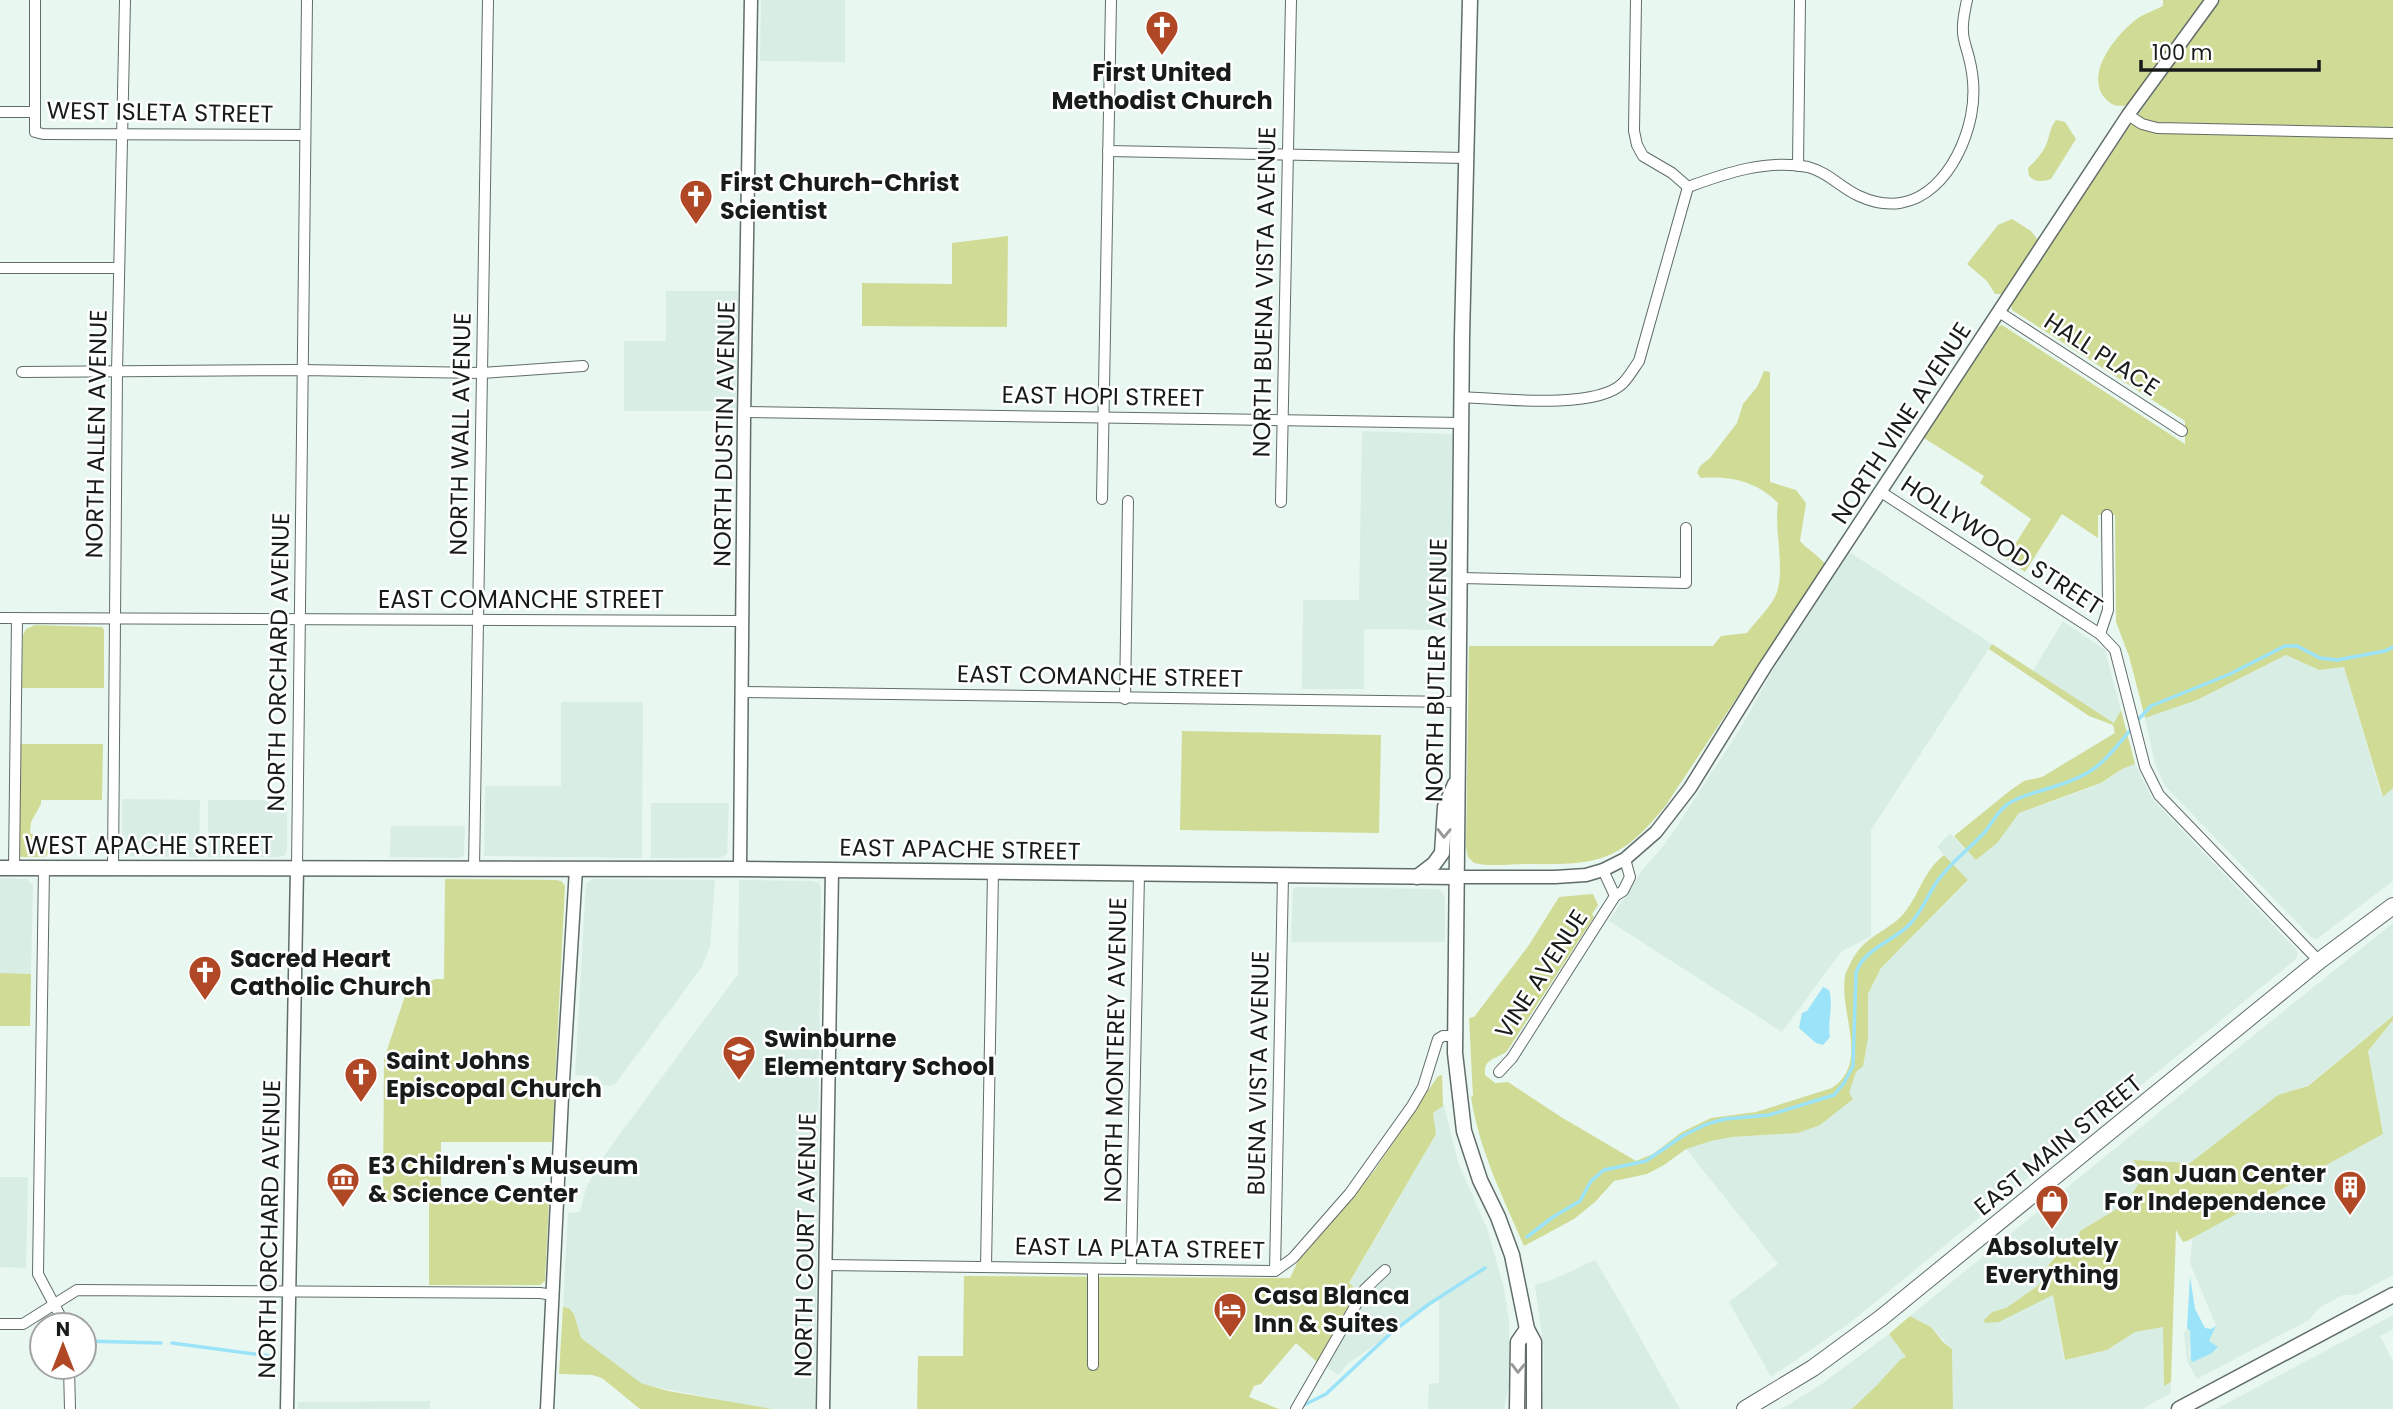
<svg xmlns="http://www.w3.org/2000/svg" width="2393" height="1409" font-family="Poppins,sans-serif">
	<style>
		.built { fill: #d8eee4 }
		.green { fill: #d0db96 }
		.water { fill: #9be3f9 }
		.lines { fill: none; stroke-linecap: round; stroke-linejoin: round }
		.stream { stroke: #9be3f9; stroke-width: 3.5 }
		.minor-casing { stroke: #616d68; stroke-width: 12 }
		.tertiary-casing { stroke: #616d68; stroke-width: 15 }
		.secondary-casing { stroke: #616d68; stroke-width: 17 }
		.primary-casing { stroke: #616d68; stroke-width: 18 }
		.minor { stroke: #fff; stroke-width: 10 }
		.tertiary { stroke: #fff; stroke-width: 12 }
		.secondary { stroke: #fff; stroke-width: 14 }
		.primary { stroke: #fff; stroke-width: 16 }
		.oneway { stroke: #979998 }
		.labels { text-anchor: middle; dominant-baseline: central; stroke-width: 5; stroke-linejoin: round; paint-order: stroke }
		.poi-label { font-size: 24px; font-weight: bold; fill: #171c1a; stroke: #fff; text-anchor: start }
		.street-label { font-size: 24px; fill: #171c1a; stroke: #fff }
	</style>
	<rect width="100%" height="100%" fill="#e9f7f1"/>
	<!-- built -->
	<g class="built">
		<polygon points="761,0 845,0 845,62 760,61"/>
		<polygon points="666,291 738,291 736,411 624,411 624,341 666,341"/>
		<polygon points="1362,431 1453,434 1450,630 1364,629 1364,689 1302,689 1303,600 1359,600"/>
		<polygon points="1849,552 1992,644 1871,830 1871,936 1841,952 1782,1032 1609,921 1643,869 1661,849 1677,826 1742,726 1778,660"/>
		<polygon points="2063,621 2105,650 2121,710 2114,723 2033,671"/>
		<polygon points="2286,655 2319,670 2344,667 2382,797 2393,788 2393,881 2317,939 2312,938 2165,786 2155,764 2145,718 2197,700"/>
		<polygon points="561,702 643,702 642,858 484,856 485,786 561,786"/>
		<polygon points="2135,764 2153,800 2296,949 2298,953 2296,959 1851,1322 1771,1377 1729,1302 1778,1264 1686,1149 1711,1141 1732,1137 1798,1133 1853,1099 1848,1093 1856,1072 1868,994 1881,968 1968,881 1937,847 1950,833 1976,860 2019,813 2101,784 2122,769"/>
		<polygon points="122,799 200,800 199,857 122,856"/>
		<polygon points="208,800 287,800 287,849 285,855 279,857 208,857"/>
		<polygon points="651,803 729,803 727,854 719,858 651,858"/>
		<polygon points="391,826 465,826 464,855 459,858 390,857"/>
		<polygon points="0,878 27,879 33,886 31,974 0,973"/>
		<polygon points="593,879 715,880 710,947 702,967 615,1084 610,1086 603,1085 597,1076 575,1075 586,884"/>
		<polygon points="739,880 812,881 819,883 821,888 815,1409 772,1409 751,1406 641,1384 581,1338 574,1314 567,1307 563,1307 568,1213 580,1212 586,1188 603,1157 738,974"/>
		<polygon points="1296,887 1439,889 1445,897 1445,942 1291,942 1293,889"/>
		<polygon points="2393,923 2393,1016 2307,1086 2278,1095 2190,1163 2134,1160 2144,1176 2125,1204 2080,1231 2078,1237 2061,1250 2046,1267 2039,1285 2006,1308 1992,1312 1999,1322 2053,1295 2064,1360 2107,1350 2135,1332 2163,1327 2164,1385 2171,1382 2171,1393 2142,1409 1953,1409 1952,1349 1931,1327 1910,1316 2228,1056"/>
		<polygon points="2393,1020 2393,1275 2356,1295 2343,1295 2319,1308 2309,1320 2197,1379 2187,1361 2184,1333 2187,1328 2190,1331 2189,1356 2193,1361 2217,1350 2209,1341 2216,1326 2190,1263 2193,1236 2383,1134 2368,1051"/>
		<polygon points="1444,1105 1458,1162 1488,1231 1504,1288 1509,1321 1510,1358 1509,1384 1504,1409 1428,1409 1429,1384 1439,1383 1439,1299 1349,1363 1338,1375 1324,1365 1365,1294 1349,1284 1436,1134 1433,1113"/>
		<polygon points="0,1177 28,1177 26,1268 0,1267"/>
		<polygon points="1595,1260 1620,1302 1680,1409 1543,1409 1544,1350 1535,1285 1554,1279"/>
		<polygon points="2393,1315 2393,1329 2380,1336 2393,1361 2393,1409 2216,1409"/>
		<polygon points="1889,1334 1906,1357 1901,1359 1877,1385 1852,1409 1781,1409 1819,1386"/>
		<polygon points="430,1401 430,1409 298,1409 298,1402"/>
	</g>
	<!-- green -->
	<g class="green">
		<path d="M2163,0H2203L2128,105C2117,107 2112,106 2104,97C2085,71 2118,33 2138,18C2146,13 2155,10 2163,6Z"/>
		<polygon points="2220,0 2393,0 2393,788 2383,797 2344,667 2319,670 2286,655 2197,700 2145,718 2129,656 2116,622 2115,515 2098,515 2098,538 2062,514 2025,572 2006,559 2031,519 1980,483 1984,476 1924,438 1997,327 2002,325 2185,444 2185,421 2012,310 2011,305 2129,127"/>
		<path d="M2056,120L2065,122L2076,139L2051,179C2043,182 2035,182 2029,176L2028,168C2034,162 2040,156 2044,149C2050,139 2049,128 2056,120Z"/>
		<polygon points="2012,219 2031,231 2038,240 2002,294 1995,294 1987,281 1967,264 1998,225"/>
		<polygon points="1008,236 1007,327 862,326 862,283 952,284 952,243"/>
		<path d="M1764,371L1770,372V482L1796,490L1806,503L1800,541C1808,550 1818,555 1825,564L1666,805C1621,862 1597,865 1529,864C1511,864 1491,867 1474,863L1468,857L1466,847L1469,646H1713L1721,636L1747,633C1756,621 1772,606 1777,592C1785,569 1774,529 1778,503C1756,481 1731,476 1701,478L1697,473L1700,466L1710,458L1737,423L1743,404L1757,387Z"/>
		<polygon points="35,625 102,627 104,630 104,688 22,688 23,635 26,629"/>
		<polygon points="1992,644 2114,723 2121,710 2135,764 2122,769 2101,783 2019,813 1997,843 1976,860 1954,836 2012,789 2024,781 2042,777 2115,733 2113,725 2089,716 1989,649"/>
		<polygon points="1182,731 1381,735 1379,833 1180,830"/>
		<path d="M21,744H103L102,800H41V804L31,822L30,833C40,839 47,841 51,852L44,857H21L19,853Z"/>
		<path d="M1944,855L1968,880L1881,968L1868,994V1038L1863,1066L1856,1072L1849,1093L1853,1099L1820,1125L1798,1133L1732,1137L1711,1141L1686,1149L1664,1165L1647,1174L1614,1181L1595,1202L1574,1219L1524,1246C1503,1197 1479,1150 1471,1097L1473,1096L1469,1018L1474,1017L1529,945L1559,897L1593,894L1598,905L1592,914L1594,917L1507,1051C1496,1060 1483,1058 1485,1075L1495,1083L1508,1082L1561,1117L1636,1161L1653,1154L1682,1132L1711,1118L1756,1112L1832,1088C1870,1063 1839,1013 1845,977C1845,972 1849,967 1851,962C1866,933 1888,933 1905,912C1921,891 1923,872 1944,855Z"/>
		<polygon points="445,879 556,880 561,881 565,886 552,1142 441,1142 441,1200 549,1201 545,1281 540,1285 429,1285 429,1201 383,1200 384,1059 406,993 435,979 444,979"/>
		<polygon points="0,973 31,974 30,1026 0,1026"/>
		<polygon points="2393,1016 2393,1020 2368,1051 2383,1134 2187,1241 2183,1242 2176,1230 2171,1382 2164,1386 2163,1327 2135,1332 2107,1350 2065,1360 2053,1295 1999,1322 1985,1323 1984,1320 1992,1312 2006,1308 2039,1285 2046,1268 2061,1250 2078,1237 2080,1231 2125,1204 2144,1176 2133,1160 2190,1163 2278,1095 2308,1086"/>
		<polygon points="1442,1075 1443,1106 1433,1113 1436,1134 1349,1283 1357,1290 1317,1362 1296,1343 1261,1384 1254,1386 1249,1397 1279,1409 917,1409 918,1356 963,1356 964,1276 1290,1278 1300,1257 1374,1171 1438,1076"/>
		<polygon points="563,1307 569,1308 574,1314 581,1338 641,1383 668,1391 772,1409 640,1409 602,1378 592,1375 559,1374"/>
		<polygon points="1910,1316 1931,1327 1943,1342 1952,1349 1953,1409 1852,1409 1877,1385 1901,1359 1906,1357 1889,1334"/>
	</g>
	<!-- water -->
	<g class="water">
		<path d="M1823,987L1829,990C1834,1006 1827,1021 1830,1037L1823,1045L1816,1043L1799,1028L1802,1013L1807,1011Z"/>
		<polygon points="2190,1276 2195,1309 2205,1328 2211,1329 2216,1326 2209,1341 2218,1347 2212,1353 2193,1362 2191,1361 2190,1331 2187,1328"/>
	</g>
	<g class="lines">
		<!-- stream -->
		<g class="stream">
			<polyline points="2136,722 2151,706 2230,674 2285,646 2297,646 2320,658 2337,660 2385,651 2393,647"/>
			<path d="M1527,1237L1553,1217L1580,1201L1591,1181L1604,1170L1646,1161L1684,1135L1707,1124L1725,1119L1769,1115L1834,1095L1844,1083L1853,1066L1856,973C1863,949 1894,941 1910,924C1922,911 1927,897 1936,883C1949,864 1968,850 1984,833C1992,824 1997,811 2008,804C2021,795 2038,792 2053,787C2096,774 2104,762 2132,728"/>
			<polyline points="84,1341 161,1343"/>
			<polyline points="172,1343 270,1356"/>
			<polyline points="1300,1407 1326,1394 1391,1333 1429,1304 1485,1268"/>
		</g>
		<defs>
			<g id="minor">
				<polyline points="35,0 35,132 43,134 304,135"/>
				<polyline points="1636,0 1634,131 1637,145 1643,156 1672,173 1688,187"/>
				<polyline points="0,112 35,112"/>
				<polyline points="2128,115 2142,124 2157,128 2393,133"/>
				<polyline points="1108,151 1466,158"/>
				<polyline points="1798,166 1800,0"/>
				<path d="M1688,187C1726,173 1767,159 1808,167C1828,172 1841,188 1859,196C1920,224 1960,169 1971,116C1975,96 1974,77 1969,58C1967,49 1963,40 1963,32C1962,21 1965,10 1967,0"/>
				<polyline points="0,268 119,268"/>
				<polyline points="1999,312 2182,431"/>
				<polyline points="22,372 301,370 482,373 583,366"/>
				<path d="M1462,397C1499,399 1597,410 1623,383C1629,377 1634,368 1639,361L1688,187"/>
				<polyline points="744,412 1462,423"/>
				<polyline points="1881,492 2100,634 2115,650 2145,767 2159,795 2319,961"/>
				<polyline points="1102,499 1111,0"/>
				<polyline points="1281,502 1291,0"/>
				<polyline points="1461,578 1686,583 1686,528"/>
				<polyline points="0,618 742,621"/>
				<polyline points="2100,634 2108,610 2107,515"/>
				<polyline points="741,692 1458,702"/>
				<polyline points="1125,699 1128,501"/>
				<polyline points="14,868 17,618"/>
				<polyline points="44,868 38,1274 65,1325"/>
				<polyline points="113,868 117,372 125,0"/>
				<polyline points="297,868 307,0"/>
				<polyline points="474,869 488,0"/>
				<polyline points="1603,870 1615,896"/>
				<polyline points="1499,1072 1512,1058 1615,896 1623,891 1630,877 1625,859"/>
				<polyline points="825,1265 1275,1271 1293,1258 1350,1193 1412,1106 1423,1087 1438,1039 1443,1036 1455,1036"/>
				<polyline points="986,1267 993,872"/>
				<polyline points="1093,1269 1093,1365"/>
				<polyline points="1131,1269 1139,874"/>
				<polyline points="1275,1271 1283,876"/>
				<polyline points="0,1324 23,1324 77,1290 540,1293 553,1295"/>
				<polyline points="69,1367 70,1409"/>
				<polyline points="1296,1409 1365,1289 1385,1270"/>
			</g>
			<g id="tertiary">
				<polyline points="740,869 744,418 751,0"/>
				<polyline points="1458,877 1555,877 1586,875 1603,870 1625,859 1656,832 1690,788 1765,667 2128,115 2212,0"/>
				<polyline points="287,1409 297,868"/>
				<polyline points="547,1409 562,1097 576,869"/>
				<polyline points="823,1409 832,871"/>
			</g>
			<g id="secondary">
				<polyline points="1470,0 1462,337 1455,1053 1464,1131 1480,1180 1498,1217 1512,1255 1527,1329 1534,1342 1534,1409"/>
				<polyline points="0,868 740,869 1458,877"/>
				<polyline points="1417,877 1434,864 1442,853 1445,807 1455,784"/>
				<polyline points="1517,1409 1518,1342 1527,1329"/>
				<polyline points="2179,1409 2393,1295"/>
			</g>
			<polyline id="primary" points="1745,1409 1813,1368 1881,1318 2319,961 2393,906"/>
		</defs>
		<!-- minor casing -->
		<use href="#minor" class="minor-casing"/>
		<!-- tertiary casing -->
		<use href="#tertiary" class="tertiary-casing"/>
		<!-- secondary casing -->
		<use href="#secondary" class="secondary-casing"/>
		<!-- primary casing -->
		<use href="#primary" class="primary-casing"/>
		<!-- minor -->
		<use href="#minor" class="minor"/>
		<!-- tertiary -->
		<use href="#tertiary" class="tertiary"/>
		<!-- secondary -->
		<use href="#secondary" class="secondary"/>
		<!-- primary -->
		<use href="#primary" class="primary"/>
	</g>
	<!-- one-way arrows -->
	<defs><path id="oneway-chevron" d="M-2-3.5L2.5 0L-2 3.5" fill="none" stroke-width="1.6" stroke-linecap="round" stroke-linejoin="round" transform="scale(1.75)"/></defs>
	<g class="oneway">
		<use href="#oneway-chevron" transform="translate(1444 833) rotate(91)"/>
		<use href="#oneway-chevron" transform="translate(1518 1368) rotate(91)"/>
	</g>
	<!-- icons -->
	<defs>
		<symbol id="church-pin" viewBox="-11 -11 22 30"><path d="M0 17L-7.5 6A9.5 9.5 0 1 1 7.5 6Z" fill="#b04826" stroke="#fff"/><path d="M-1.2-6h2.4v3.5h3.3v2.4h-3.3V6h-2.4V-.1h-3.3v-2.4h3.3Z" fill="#fff"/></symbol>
		<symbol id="school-pin" viewBox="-11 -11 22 30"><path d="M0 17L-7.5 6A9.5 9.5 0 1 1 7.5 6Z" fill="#b04826" stroke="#fff"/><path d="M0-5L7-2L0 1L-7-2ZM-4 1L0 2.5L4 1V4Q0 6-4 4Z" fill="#fff"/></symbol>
		<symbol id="museum-pin" viewBox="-11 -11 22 30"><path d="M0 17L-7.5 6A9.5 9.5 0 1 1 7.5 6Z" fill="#b04826" stroke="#fff"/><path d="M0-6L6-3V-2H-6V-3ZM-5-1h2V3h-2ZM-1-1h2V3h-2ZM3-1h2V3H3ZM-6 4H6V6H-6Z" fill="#fff"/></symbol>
		<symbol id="building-pin" viewBox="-11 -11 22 30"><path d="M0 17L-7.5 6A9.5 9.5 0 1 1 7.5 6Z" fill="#b04826" stroke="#fff"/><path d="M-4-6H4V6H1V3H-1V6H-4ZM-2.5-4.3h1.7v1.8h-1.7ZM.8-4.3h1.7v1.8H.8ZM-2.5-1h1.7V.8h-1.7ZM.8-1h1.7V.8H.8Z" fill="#fff"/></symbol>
		<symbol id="shop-pin" viewBox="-11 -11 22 30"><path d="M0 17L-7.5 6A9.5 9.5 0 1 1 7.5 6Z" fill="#b04826" stroke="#fff"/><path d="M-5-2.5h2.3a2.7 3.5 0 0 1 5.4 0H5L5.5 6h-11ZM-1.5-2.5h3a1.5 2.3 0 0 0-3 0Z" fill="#fff"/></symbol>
		<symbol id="hotel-pin" viewBox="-11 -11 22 30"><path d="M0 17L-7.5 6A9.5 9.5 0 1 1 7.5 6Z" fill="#b04826" stroke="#fff"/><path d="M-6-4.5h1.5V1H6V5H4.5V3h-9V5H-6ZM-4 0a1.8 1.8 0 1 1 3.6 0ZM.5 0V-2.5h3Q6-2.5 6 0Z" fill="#fff"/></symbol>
	</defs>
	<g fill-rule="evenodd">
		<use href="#church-pin" x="1143" y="8" width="38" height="52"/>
		<use href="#church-pin" x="677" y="177" width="38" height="52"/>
		<use href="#church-pin" x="186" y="953" width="38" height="52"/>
		<use href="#school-pin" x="720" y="1033" width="38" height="52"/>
		<use href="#church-pin" x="342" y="1055" width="38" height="52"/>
		<use href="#museum-pin" x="324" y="1160" width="38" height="52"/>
		<use href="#building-pin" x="2331" y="1168" width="38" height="52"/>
		<use href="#shop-pin" x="2033" y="1182" width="38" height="52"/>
		<use href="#hotel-pin" x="1211" y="1290" width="38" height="52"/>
	</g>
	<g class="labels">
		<!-- poi labels -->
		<g class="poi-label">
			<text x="1162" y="72" text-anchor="middle">First United<tspan x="1162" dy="28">Methodist Church</tspan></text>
			<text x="720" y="182">First Church-Christ<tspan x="720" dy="28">Scientist</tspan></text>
			<text x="230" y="958">Sacred Heart<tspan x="230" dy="28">Catholic Church</tspan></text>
			<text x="764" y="1038">Swinburne<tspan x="764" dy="28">Elementary School</tspan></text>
			<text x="386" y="1060">Saint Johns<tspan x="386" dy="28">Episcopal Church</tspan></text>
			<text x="368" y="1165">E3 Children's Museum<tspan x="368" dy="28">&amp; Science Center</tspan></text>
			<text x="2326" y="1173" text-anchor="end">San Juan Center<tspan x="2326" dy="28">For Independence</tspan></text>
			<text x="2052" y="1246" text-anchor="middle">Absolutely<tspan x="2052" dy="28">Everything</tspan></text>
			<text x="1254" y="1295">Casa Blanca<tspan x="1254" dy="28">Inn &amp; Suites</tspan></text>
		</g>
		<!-- street labels -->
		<g class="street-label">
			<text transform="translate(160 112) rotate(1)">WEST ISLETA STREET</text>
			<text transform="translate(1264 292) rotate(-89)">NORTH BUENA VISTA AVENUE</text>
			<text transform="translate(2102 354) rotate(33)">HALL PLACE</text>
			<text transform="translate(1103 396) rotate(1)">EAST HOPI STREET</text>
			<text transform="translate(1901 423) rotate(-57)">NORTH VINE AVENUE</text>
			<text transform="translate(96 434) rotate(-89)">NORTH ALLEN AVENUE</text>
			<text transform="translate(460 434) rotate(-89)">NORTH WALL AVENUE</text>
			<text transform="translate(724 434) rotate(-89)">NORTH DUSTIN AVENUE</text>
			<text transform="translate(2002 545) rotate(33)">HOLLYWOOD STREET</text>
			<text x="521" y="599">EAST COMANCHE STREET</text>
			<text transform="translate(278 662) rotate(-89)">NORTH ORCHARD AVENUE</text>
			<text transform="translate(1436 670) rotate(-89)">NORTH BUTLER AVENUE</text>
			<text transform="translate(1100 676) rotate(1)">EAST COMANCHE STREET</text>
			<text x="149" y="845">WEST APACHE STREET</text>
			<text transform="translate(960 849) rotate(1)">EAST APACHE STREET</text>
			<text transform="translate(1541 974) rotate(-57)">VINE AVENUE</text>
			<text transform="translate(1115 1050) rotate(-89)">NORTH MONTEREY AVENUE</text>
			<text transform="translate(1258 1073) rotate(-89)">BUENA VISTA AVENUE</text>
			<text transform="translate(2058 1145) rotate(-39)">EAST MAIN STREET</text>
			<text transform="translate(269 1229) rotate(-89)">NORTH ORCHARD AVENUE</text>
			<text transform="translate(805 1245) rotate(-89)">NORTH COURT AVENUE</text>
			<text transform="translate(1140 1248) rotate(1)">EAST LA PLATA STREET</text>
		</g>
	</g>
	<!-- north arrow -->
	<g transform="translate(63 1346)"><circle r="33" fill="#ffffff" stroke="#a2a4a3" stroke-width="2"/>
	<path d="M0-5L12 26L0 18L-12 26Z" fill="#b04826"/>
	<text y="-10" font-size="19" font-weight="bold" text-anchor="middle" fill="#171c1a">N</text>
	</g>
	<!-- scale -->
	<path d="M2141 60v10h178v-10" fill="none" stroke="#171c1a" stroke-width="3.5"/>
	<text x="2152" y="60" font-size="21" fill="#171c1a" stroke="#ffffff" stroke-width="5" paint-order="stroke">100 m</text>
</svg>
